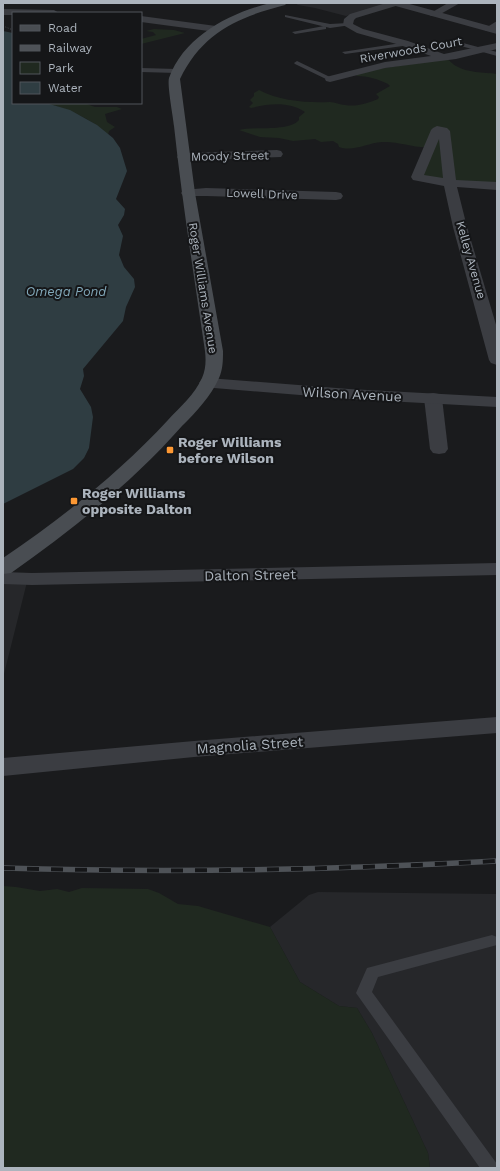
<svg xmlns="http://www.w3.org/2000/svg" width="500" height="1171" font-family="'Work Sans',sans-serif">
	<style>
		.built { fill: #26272a }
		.green { fill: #202920 }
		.water { fill: #2f3d42 }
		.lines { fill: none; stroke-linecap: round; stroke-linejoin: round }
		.path { stroke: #414549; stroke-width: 1; stroke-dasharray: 1 1.5; stroke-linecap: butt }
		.service { fill: #3b3d42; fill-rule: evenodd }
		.minor { fill: #3b3d42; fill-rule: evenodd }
		.tertiary { fill: #3b3d42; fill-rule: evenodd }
		.secondary { fill: #494d52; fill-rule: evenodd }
		.rail-casing { stroke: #4e5257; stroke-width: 5.5 }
		.rail { stroke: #151618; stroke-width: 4; stroke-dasharray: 12; stroke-linecap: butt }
		.poi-dot { fill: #fd9833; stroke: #151618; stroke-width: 1.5 }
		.labels { text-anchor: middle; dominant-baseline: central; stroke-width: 4; stroke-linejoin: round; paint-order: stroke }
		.far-street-label { font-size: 12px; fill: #acb4bd; stroke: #151618 }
		.far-water-label { font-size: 13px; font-style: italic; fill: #82a8b9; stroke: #151618 }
		.street-label { font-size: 14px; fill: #acb4bd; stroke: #151618 }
		.poi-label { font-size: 14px; font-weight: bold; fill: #acb4bd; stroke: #151618; text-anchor: start }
	</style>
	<rect width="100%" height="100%" fill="#1a1b1d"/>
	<!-- built -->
	<g class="built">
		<polygon points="295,3 391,3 346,16 315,8 298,5"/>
		<polygon points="27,582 3,678 3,583"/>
		<polygon points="318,892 497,894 497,1168 430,1168 428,1153 372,1033 357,1008 339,1006 300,982 270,927 309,895"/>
	</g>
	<!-- green -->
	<g class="green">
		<polygon points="154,29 174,30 185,33 141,44 141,39 156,35 153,32 146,31"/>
		<path d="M446,59C451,61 451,63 456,66C468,73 483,72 497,74V187L419,177L429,147C413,148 398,141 382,142C367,143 354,152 339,147L338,144L333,141L321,142L315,139L293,141L279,138L260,137L239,130C255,126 289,132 299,120V117L305,112C288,101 269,104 251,108L249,107L253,103L250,100L254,96V93L259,90C280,101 307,103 330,102C335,102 340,105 345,105C357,107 368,103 378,99L379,97L376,94L390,86L388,84C378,79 368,76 357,76L355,74L357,72Z"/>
		<path d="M46,103H84L95,107H117L122,109L105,114L107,122L115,127L109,131L108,135C91,118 69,110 46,103Z"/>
		<polygon points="3,886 16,887 40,891 57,889 69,892 82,888 148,889 159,893 178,904 198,906 270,927 300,982 339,1006 357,1008 372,1033 428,1153 430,1168 3,1168"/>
	</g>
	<!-- water -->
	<polygon class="water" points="3,31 13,33 13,103 46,103 70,110 97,125 113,138 120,148 127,171 116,199 125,209 124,215 118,225 123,236 119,255 124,267 134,279 135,287 126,307 123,321 83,369 84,376 80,389 91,407 93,417 89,448 84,458 73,469 3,504"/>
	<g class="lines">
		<!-- path -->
		<polyline class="path" points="3,26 13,30"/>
		<!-- service -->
		<g class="service">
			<polygon points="285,15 330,24 348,23 351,25 330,28 285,17"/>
			<polygon points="324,26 326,27 326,29 295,34 292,32"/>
			<polygon points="408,42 410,43 410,45 345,54 342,52"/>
			<polygon points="463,43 497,52 497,56 461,46 460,45"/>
			<polygon points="297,61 332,78 333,79 328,80 295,64 294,63"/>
			<polygon points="141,68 177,69 180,71 177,73 141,72"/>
			<polygon points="492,935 497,937 497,945 378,977 372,992 497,1164 497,1168 480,1168 356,993 367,968"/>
		</g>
		<!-- minor -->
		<g class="minor">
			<polygon points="386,3 401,3 399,5 356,18 354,20 353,24 363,29 408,41 444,54 497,43 497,49 456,59 385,68 330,82 326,81 325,79 326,77 385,62 431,56 400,45 357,33 343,25 344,19 350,14"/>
			<polygon points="448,3 460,3 437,16 431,16 429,14"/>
			<polygon points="3,9 54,10 59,13 13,13 13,15 3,15"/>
			<polygon points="141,16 216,26 221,29 216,32 141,22"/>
			<polygon points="497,21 497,28 492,31 486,31 484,29"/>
			<path d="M437,126L447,128L450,131L456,180L497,182V190L457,187L467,227L497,328V365L491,363L489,360L453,227L444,186L413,180L411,177L431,130L433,128ZM439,139L443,178L424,175Z"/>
			<polygon points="277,150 281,151 283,154 281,157 183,161 179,160 177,157 179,154 183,153"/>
			<polygon points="206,188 336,192 341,193 343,196 341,199 336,200 206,196 183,196 181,193 183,190"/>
			<polygon points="433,393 439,394 442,398 448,449 445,453 439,454 433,453 430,449 424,398 427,394"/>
			<polygon points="497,563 497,575 32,585 3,584 3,572 32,573"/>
			<polygon points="497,717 497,733 194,757 3,776 3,758 194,741"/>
		</g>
		<!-- tertiary -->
		<g class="tertiary">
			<polygon points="390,3 406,3 497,28 497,34 392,5"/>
			<polygon points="208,378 349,389 497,397 497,407 349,399 202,387 199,383 202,379"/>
		</g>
		<!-- secondary -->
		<path class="secondary" d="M270,3H287L285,5C238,17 202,33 180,79L195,193L223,351C223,360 223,369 219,378C211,396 196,412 182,426C132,483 73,529 11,573L3,574V558C62,518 119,473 168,420C180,407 195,394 202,378C206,369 206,360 205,351C194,276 182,201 174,126C173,116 167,85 169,78C184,36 230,13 270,3Z"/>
		<defs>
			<path id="rail" d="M3,868C168,873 332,870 497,861"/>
		</defs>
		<!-- rail casing -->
		<use href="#rail" class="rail-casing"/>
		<!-- rail -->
		<use href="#rail" class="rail"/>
	</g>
	<!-- markers -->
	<g class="poi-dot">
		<rect x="166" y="446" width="8" height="8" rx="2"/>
		<rect x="70" y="497" width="8" height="8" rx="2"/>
	</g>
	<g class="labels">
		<!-- far-street labels -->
		<g class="far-street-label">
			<text transform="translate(411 50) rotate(-10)">Riverwoods Court</text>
			<text transform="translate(230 156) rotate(-1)">Moody Street</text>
			<text transform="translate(262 194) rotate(2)">Lowell Drive</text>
			<text transform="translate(471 260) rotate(74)">Kelley Avenue</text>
			<text transform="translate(203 288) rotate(81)">Roger Williams Avenue</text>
		</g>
		<!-- far-water labels -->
		<g class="far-water-label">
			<text x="66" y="291">Omega Pond</text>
		</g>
		<!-- street labels -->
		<g class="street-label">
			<text transform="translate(352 394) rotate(3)">Wilson Avenue</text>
			<text transform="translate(250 575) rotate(-1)">Dalton Street</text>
			<text transform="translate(250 745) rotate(-4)">Magnolia Street</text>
		</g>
		<!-- poi labels -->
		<g class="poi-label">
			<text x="178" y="442">Roger Williams<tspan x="178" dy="16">before Wilson</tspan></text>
			<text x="82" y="493">Roger Williams<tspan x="82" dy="16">opposite Dalton</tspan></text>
		</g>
	</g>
	<!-- border -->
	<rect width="500" height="1171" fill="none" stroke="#acb4bd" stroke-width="8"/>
	<!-- legend -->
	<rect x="12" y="12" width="130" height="92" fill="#151618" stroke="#51555a"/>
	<rect x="20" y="25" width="20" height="6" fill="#494d52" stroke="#51555a"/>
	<text x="48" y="32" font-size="12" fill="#acb4bd">Road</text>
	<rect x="20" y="45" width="20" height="6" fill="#4e5257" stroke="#51555a"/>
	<text x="48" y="52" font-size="12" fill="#acb4bd">Railway</text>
	<rect x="20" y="62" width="20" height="12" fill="#202920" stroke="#51555a"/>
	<text x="48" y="72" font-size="12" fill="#acb4bd">Park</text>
	<rect x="20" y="82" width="20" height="12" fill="#2f3d42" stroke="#51555a"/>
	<text x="48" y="92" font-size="12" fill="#acb4bd">Water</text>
</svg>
